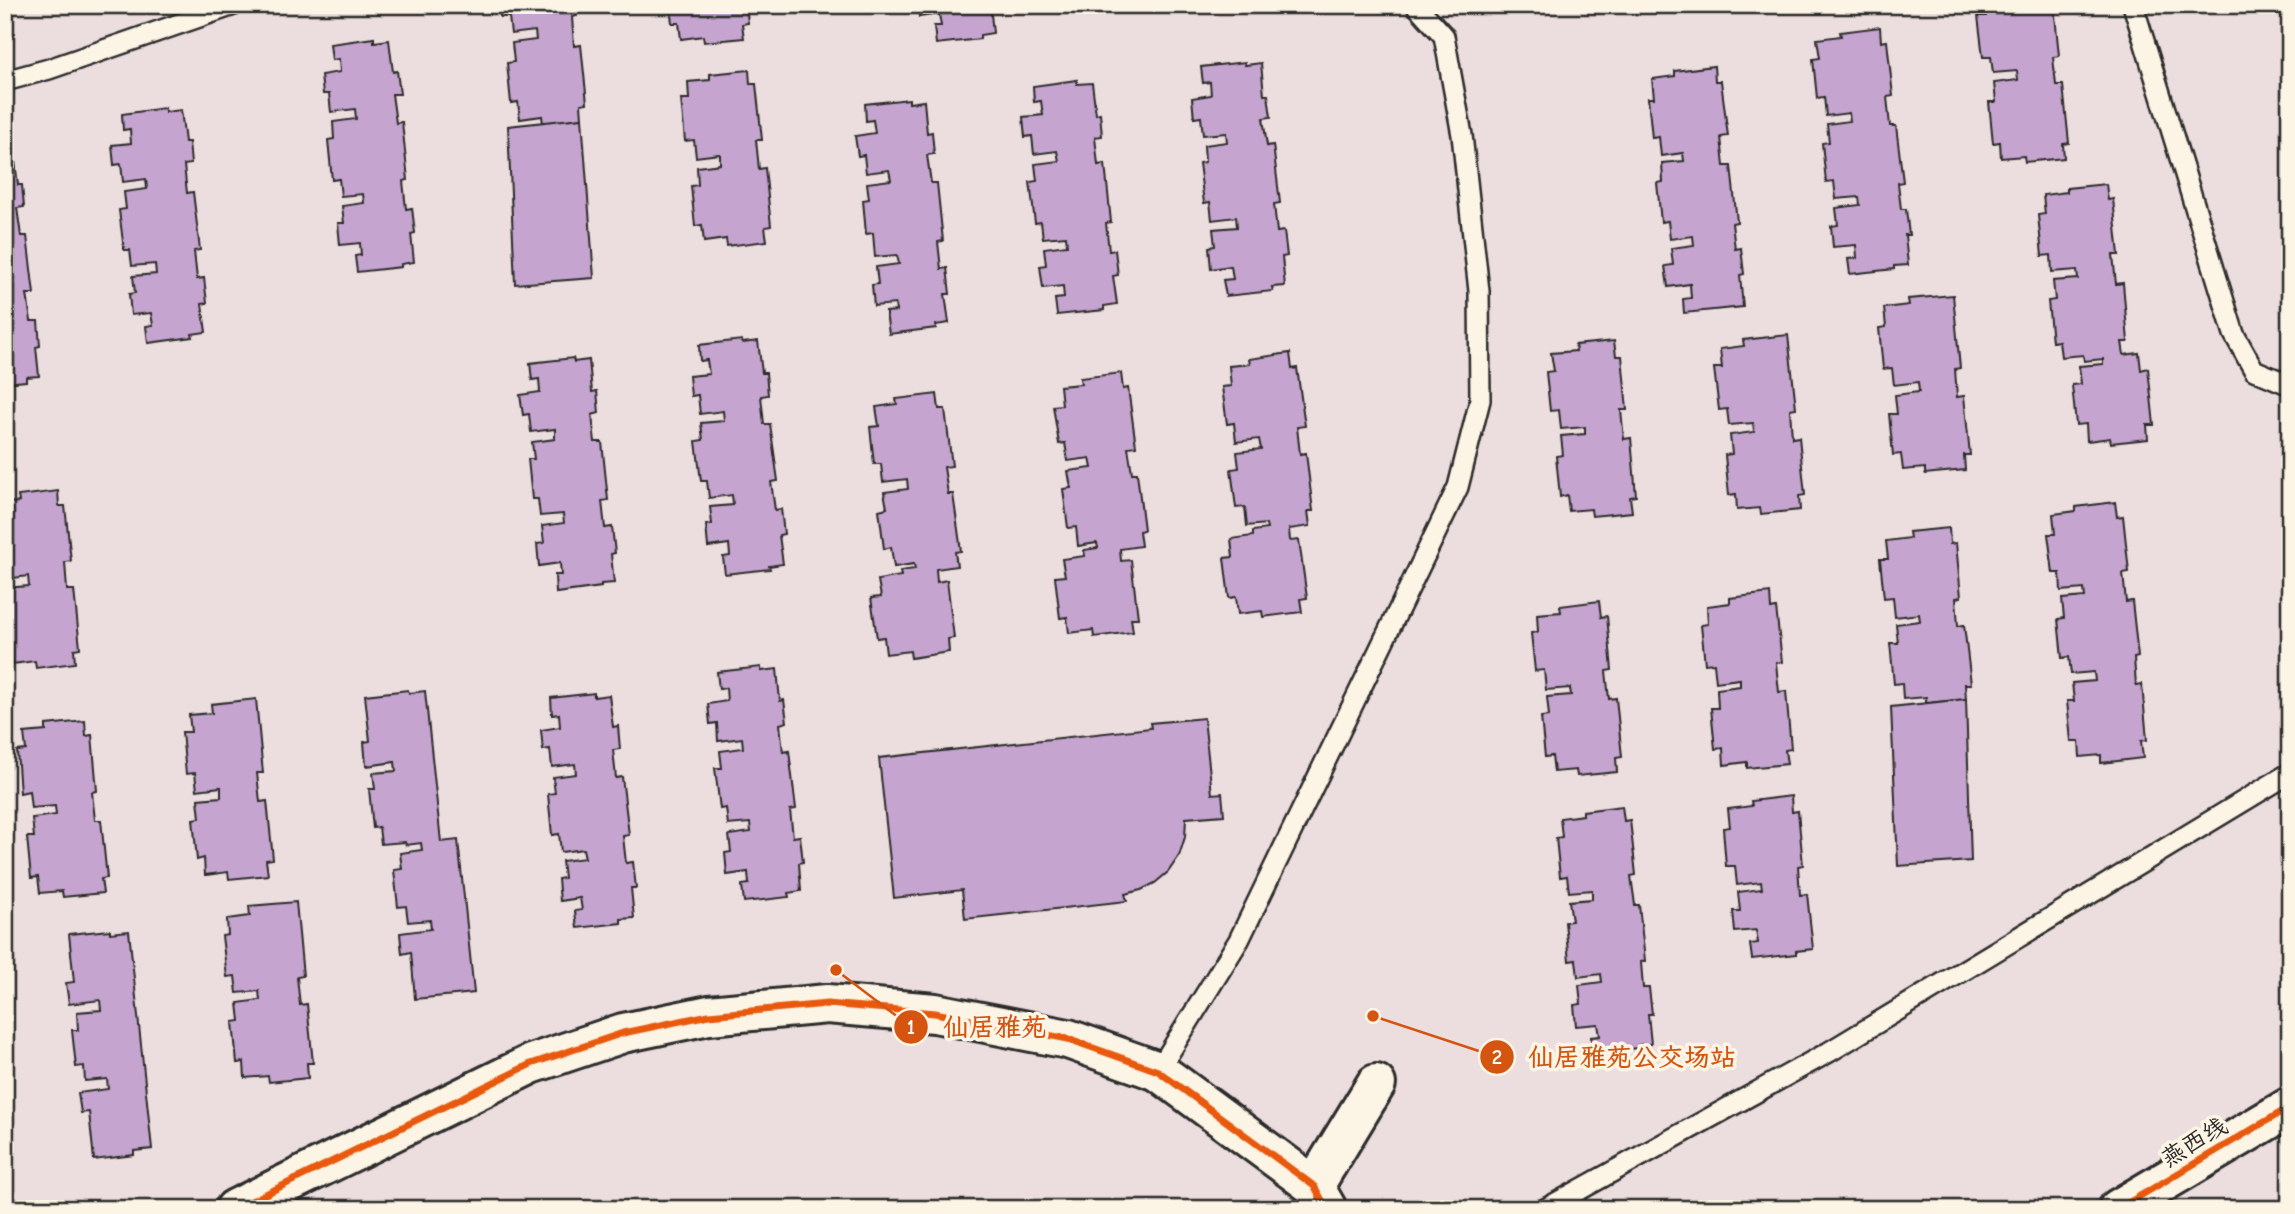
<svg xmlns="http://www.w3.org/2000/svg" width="2295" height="1214" font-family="'Comic Neue','LXGW WenKai TC',sans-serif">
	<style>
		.building { fill: #c5a4cf; stroke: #2b2b2b; stroke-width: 2 }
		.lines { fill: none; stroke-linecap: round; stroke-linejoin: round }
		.service-casing { stroke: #2b2b2b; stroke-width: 24 }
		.minor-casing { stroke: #2b2b2b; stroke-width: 44 }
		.service { stroke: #fcf5e5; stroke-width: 19 }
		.minor { stroke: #fcf5e5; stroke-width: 38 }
		.cycleway-casing { stroke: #fcf5e5; stroke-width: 11 }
		.cycleway { stroke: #e8590c; stroke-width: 7 }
		.labels { text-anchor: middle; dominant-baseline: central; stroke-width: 7; stroke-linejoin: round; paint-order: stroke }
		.street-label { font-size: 24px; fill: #2b2b2b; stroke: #fcf5e5 }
		.leader { fill: none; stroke: #d5540f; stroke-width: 2.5 }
		.callout-dot { fill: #d5540f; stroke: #fcf5e5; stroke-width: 2.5 }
		.mark-label { font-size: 21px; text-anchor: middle; font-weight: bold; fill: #fff }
		.callout-label { font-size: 26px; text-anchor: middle; font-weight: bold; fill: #d5540f; stroke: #fcf5e5; stroke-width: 7; stroke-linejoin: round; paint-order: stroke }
	</style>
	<rect width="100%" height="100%" fill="#ecddde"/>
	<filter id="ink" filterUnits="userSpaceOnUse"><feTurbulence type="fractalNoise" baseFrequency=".0143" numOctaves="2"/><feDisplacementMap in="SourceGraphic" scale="14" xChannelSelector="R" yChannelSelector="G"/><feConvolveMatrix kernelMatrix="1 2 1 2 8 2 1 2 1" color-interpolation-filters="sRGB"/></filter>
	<g filter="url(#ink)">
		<!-- building -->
		<g class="building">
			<polygon points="46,5 81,5 46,9"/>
			<polygon points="499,5 576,5 577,16 572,17 574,46 581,45 587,103 581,104 582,118 543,123 542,116 520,119 518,102 511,103 507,63 514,62 512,43 536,40 535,31 511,34 509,17 500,17"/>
			<polygon points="670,5 746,5 748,23 742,24 744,38 704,42 703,36 681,39 679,23 672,23"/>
			<polygon points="918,5 990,5 993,33 980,35 980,39 936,44 934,26 941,26 939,14 919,17"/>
			<polygon points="1118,5 1152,5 1118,9"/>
			<polygon points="1985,5 2054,5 2059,56 2053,57 2056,85 2063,85 2069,143 2063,144 2064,158 2025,162 2024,156 2001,158 2000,142 1993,143 1989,102 1996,102 1994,83 2018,80 2017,71 1993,73 1991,57 1983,57 1978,16 1986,16"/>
			<polygon points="1880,27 1881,42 1887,41 1893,96 1887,97 1890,126 1896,126 1903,182 1898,183 1901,209 1906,209 1909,235 1905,235 1908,265 1894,266 1894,269 1850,274 1848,259 1857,258 1856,245 1833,247 1831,226 1838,225 1836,208 1860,205 1859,197 1836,199 1834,181 1826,182 1822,143 1829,142 1827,124 1850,121 1849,113 1826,116 1824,97 1817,98 1813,59 1820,58 1817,39 1841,36 1840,32"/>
			<polygon points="374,38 374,42 389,40 393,72 397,71 400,94 392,94 396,123 402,122 408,180 403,181 406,209 412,208 415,233 411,234 414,262 401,264 401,267 357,272 355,256 361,255 360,243 340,245 338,223 344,223 342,206 364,203 363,194 341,196 339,179 332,180 328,140 334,139 333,122 356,119 355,109 331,112 329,94 323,94 321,75 340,72 339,59 332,60 330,44"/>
			<polygon points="1245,62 1245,65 1261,63 1264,95 1268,95 1271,117 1263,118 1267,146 1273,145 1280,203 1274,204 1277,232 1284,231 1287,256 1282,257 1285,286 1272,287 1273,291 1226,296 1223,280 1233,279 1231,266 1211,269 1209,247 1215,246 1213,229 1237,227 1236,217 1212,220 1210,202 1204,203 1199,163 1205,162 1204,145 1227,142 1226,133 1203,135 1201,117 1194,118 1192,98 1211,95 1210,82 1203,83 1201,67"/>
			<polygon points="1714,66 1715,81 1721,81 1728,136 1721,137 1724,166 1731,166 1737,222 1732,223 1735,249 1741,248 1744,274 1740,275 1743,307 1684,313 1683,299 1691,298 1690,284 1668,287 1665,266 1673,265 1671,248 1694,245 1693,236 1670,239 1668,221 1661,222 1657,183 1663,182 1662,163 1684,161 1683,153 1661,156 1659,137 1652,138 1648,98 1654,98 1652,79 1675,76 1675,71"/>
			<polygon points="749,70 750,84 756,84 762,140 756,140 759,169 765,168 771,226 765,227 767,241 727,246 726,239 704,242 702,225 695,226 691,186 698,185 697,167 720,164 720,154 696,157 694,140 685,141 681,99 689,99 688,82 710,80 710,74"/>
			<polygon points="1077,80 1077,84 1092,83 1096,114 1100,113 1102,136 1095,137 1098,165 1105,164 1111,222 1106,223 1109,251 1115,250 1118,275 1113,276 1117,304 1104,306 1104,310 1057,315 1055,299 1064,298 1063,286 1043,288 1040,266 1046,265 1044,248 1067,245 1066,236 1043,238 1041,222 1035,223 1030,182 1037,181 1035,164 1059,161 1057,151 1034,154 1032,136 1025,137 1023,117 1043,115 1041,101 1034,102 1033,86"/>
			<polygon points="909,99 909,103 924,101 927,133 932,132 934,154 927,155 931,183 937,183 943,241 938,242 941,269 947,268 950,294 945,294 949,323 936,325 936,328 889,334 886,312 896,311 895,304 874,306 872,285 878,284 876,267 899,264 897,255 875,257 873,233 866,234 863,200 869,199 867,183 891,180 889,170 866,173 864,155 858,156 855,136 875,133 873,120 866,121 865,104"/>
			<polygon points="165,108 165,112 181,110 185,142 189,142 191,164 184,165 187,193 193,192 200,250 194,251 197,279 204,278 207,303 202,304 206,332 192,334 193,337 148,343 146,326 153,325 151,313 131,315 129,294 135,293 133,276 156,274 155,264 132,266 130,250 124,250 119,210 126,209 124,192 147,189 146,179 123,182 121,164 114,165 112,145 131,143 130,129 123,130 122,114"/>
			<polygon points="582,118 594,278 515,284 508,126"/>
			<polygon points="14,153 18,185 22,185 24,207 17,208 21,236 27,236 34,294 27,294 31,321 38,321 40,346 36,347 39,376 26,377 26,381 5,383 5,154"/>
			<polygon points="2106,184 2108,200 2113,199 2119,255 2113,255 2116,284 2123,283 2128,342 2122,342 2124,355 2139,353 2141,370 2148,368 2154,425 2147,425 2148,439 2111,443 2110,438 2087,441 2086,424 2076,425 2072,385 2081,384 2079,366 2103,364 2103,359 2084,361 2083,355 2061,357 2059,341 2052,342 2048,301 2055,300 2053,281 2078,279 2077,270 2052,272 2051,255 2042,256 2038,215 2045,214 2043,195 2067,192 2067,188"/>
			<polygon points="1953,295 1960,368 1955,369 1957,397 1964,396 1970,455 1964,455 1965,470 1925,474 1925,468 1903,470 1901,454 1893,455 1889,414 1897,414 1895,395 1919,392 1918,382 1894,385 1892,368 1883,369 1879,328 1886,327 1884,308 1909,305 1908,299"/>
			<polygon points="1788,335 1796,408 1790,409 1792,438 1799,437 1805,495 1799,496 1800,510 1761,514 1760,508 1737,510 1736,494 1729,495 1725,455 1732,454 1730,435 1754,432 1753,423 1729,425 1727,409 1719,410 1714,368 1722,368 1720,349 1744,346 1743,340"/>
			<polygon points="742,340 742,343 758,341 762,373 766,373 768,395 761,396 764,424 770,424 778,481 771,482 775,510 781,509 784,534 779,535 783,564 769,566 770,569 725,574 723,557 730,556 729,544 708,547 706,525 712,524 710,507 733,505 732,495 709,498 707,481 701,481 696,441 703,440 701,423 724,421 723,411 700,414 698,395 691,396 689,376 709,374 707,360 700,361 699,345"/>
			<polygon points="1614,341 1616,356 1622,356 1627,410 1621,410 1624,439 1631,438 1636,496 1630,497 1632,512 1592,516 1591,509 1569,511 1567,495 1560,497 1556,456 1563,455 1561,436 1585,434 1585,427 1561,429 1559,410 1550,411 1546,372 1554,371 1551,353 1576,351 1575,345"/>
			<polygon points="1290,353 1292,369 1297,368 1305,426 1297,427 1300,454 1306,453 1313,511 1308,511 1310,526 1289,529 1290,541 1299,540 1307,598 1300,599 1302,612 1263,617 1262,611 1238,614 1236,597 1229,598 1224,558 1233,557 1231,539 1253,536 1253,531 1267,529 1266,524 1247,526 1245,507 1236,508 1231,469 1239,468 1237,452 1261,449 1259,439 1236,442 1234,423 1227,424 1222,387 1231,386 1229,366 1250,364 1249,359"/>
			<polygon points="573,358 574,362 589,360 592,392 597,391 599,413 592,415 595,442 602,442 608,500 602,501 605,528 612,527 615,553 611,554 614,583 601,584 601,587 556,593 555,575 561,575 560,563 539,566 537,544 544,543 542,526 564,523 563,514 540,516 538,499 532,499 528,459 534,459 532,442 555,439 555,429 531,432 529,414 523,415 520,395 540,392 539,379 532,380 530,363"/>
			<polygon points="1121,373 1123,389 1128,388 1136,446 1128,447 1132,473 1137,473 1144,530 1139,531 1141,546 1120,549 1121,561 1131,560 1138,618 1131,618 1133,632 1094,637 1093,630 1069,633 1067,617 1060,618 1055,577 1065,576 1062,559 1085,556 1084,550 1098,548 1097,543 1078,546 1076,527 1068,528 1063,489 1071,488 1068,471 1092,468 1090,458 1068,461 1065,443 1059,444 1053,406 1062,405 1060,386 1081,384 1080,378"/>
			<polygon points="937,394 939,409 945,409 952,466 944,467 948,494 953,494 961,551 955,552 957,566 936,569 937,582 947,580 954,638 948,639 949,652 911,658 910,651 886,654 884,637 877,638 871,598 881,597 878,580 901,576 900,571 915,569 914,564 894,567 891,547 884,549 879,510 887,508 884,492 908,489 907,479 883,482 881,464 874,464 870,427 879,426 876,407 897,404 896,399"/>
			<polygon points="58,491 59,506 65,506 71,561 65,562 67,590 74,590 80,648 74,649 75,663 36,668 35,661 12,664 11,648 5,648 5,588 29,586 28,576 5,579 5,503 19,502 18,496"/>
			<polygon points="2115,502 2117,517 2123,516 2129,572 2123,573 2126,602 2132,601 2138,657 2134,658 2136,685 2142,684 2147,740 2141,741 2143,758 2101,763 2101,755 2080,757 2079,741 2071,741 2067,701 2074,701 2072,683 2095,681 2094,672 2071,674 2069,657 2062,658 2058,619 2064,618 2062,599 2085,597 2084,589 2061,591 2060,573 2053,573 2048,534 2055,534 2053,514 2076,511 2076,507"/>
			<polygon points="1949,528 1950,544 1956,543 1961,597 1956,598 1958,626 1964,625 1971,684 1965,684 1966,699 1926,703 1926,697 1903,699 1902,683 1894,684 1890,643 1898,643 1896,624 1920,621 1919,614 1895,617 1893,597 1884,598 1880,559 1888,559 1886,541 1910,538 1909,532"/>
			<polygon points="1770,593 1771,609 1776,608 1782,662 1776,663 1779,692 1786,691 1791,749 1785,750 1787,764 1747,768 1747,762 1724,765 1723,748 1715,749 1711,708 1718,708 1717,689 1740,686 1740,679 1716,682 1714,663 1705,664 1701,625 1708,624 1707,606 1730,603 1730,598"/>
			<polygon points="1599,601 1601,617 1607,616 1612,670 1606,671 1609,699 1616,698 1622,757 1616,758 1617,772 1577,776 1576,770 1554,772 1552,756 1545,757 1541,717 1549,716 1547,697 1571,695 1570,688 1546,690 1544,670 1535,671 1531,633 1538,632 1537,614 1561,612 1560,606"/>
			<polygon points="761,667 761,671 777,669 780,701 784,700 787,722 780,724 783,752 789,751 796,809 790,810 793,837 800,836 803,862 799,863 801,891 788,893 789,897 744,902 742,885 749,884 748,872 727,875 725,853 731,852 729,835 751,832 750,823 728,825 726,808 720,809 715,768 722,768 720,751 743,748 742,738 718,741 717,723 710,724 708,704 727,701 726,688 719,689 717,672"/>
			<polygon points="408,690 409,693 425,691 441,842 458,840 474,993 415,999 411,952 402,954 400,933 431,929 430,920 408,922 406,906 398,907 394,870 402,869 400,853 422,850 421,843 406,845 405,842 381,844 379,827 373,828 369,789 375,789 373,773 396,771 395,762 366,766 364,742 370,741 365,695"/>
			<polygon points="594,693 594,697 609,695 613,727 618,726 620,749 613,750 616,778 622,777 629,835 623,836 626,863 633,862 636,888 631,888 634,918 621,919 621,923 577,928 575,911 582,910 580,898 560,901 558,879 564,878 562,861 585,858 583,849 561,852 559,834 552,835 548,794 555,793 553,777 576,774 575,764 552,767 550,749 543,750 541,730 560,727 559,714 552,715 551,698"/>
			<polygon points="256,699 263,773 257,773 260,802 267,801 273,859 266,860 268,875 229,879 228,872 205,875 204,858 197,860 193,819 200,818 198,799 221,797 221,787 197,790 195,773 186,774 182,732 191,732 189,715 212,713 211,704"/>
			<polygon points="1966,699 1971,861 1898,866 1891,707"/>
			<polygon points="1204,718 1212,794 1222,793 1224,815 1186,818 1185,837 1179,856 1168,872 1155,883 1141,890 1125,894 1127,901 965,919 962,890 894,898 879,758 1151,728 1150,723"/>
			<polygon points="85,721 86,736 92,735 97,791 92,792 95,820 101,820 107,878 101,879 103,893 63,897 62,891 40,893 38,877 31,878 27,837 34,837 32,818 56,815 55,806 31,808 29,791 20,793 17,751 26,750 24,733 46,731 46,725"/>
			<polygon points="1791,796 1792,812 1798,811 1803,865 1798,866 1800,895 1807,894 1813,949 1796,951 1796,954 1752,959 1750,944 1758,943 1756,930 1735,932 1733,911 1740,911 1738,892 1762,889 1761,882 1737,885 1735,866 1726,866 1723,828 1730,827 1728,809 1752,806 1751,801"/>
			<polygon points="1622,806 1624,821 1630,820 1636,875 1631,876 1635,905 1639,905 1645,961 1641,962 1643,988 1649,988 1652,1014 1648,1014 1651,1044 1638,1045 1638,1048 1593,1053 1591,1037 1600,1036 1598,1024 1576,1026 1574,1005 1581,1004 1579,985 1602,982 1601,974 1578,977 1576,960 1569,961 1565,922 1572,921 1569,901 1592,899 1592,890 1569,892 1567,876 1560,877 1556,838 1562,837 1560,818 1583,815 1583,811"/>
			<polygon points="296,902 303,976 297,977 300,1005 307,1004 313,1063 307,1063 308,1078 269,1082 268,1076 245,1078 244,1062 237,1063 233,1022 240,1021 238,1003 260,1000 259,991 237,993 235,976 227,977 222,936 228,935 227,919 250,916 249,906"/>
			<polygon points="110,930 110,933 129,931 152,1149 134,1151 134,1155 94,1160 89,1112 81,1113 78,1093 108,1089 107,1079 85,1081 84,1066 76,1067 72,1030 78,1030 77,1012 101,1010 100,1000 69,1004 66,983 74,982 69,934"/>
		</g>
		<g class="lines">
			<defs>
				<g id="service">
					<polyline points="2133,5 2234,334 2254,370 2290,385"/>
					<polyline points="5,81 49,69 234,5"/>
					<polyline points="1158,1071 1239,940 1458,487 1480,400 1479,291 1462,135 1444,36 1416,5"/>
					<polyline points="1545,1209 1829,1052 2290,773"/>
				</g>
				<g id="minor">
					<polyline points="1314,1186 1376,1084"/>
					<polyline points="235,1209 531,1064 623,1033 709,1015 827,1004 935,1013 1068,1039 1158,1071 1314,1186 1327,1209"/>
					<polyline points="2118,1209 2290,1107"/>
				</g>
			</defs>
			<!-- service casing -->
			<use href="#service" class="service-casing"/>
			<!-- minor casing -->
			<use href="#minor" class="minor-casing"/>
			<!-- service -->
			<use href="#service" class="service"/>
			<!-- minor -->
			<use href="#minor" class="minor"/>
			<defs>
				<g id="cycleway">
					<polyline points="235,1209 531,1064 623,1033 709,1015 827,1004 935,1013 1068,1039 1158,1071 1314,1186 1327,1209"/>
					<polyline points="2118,1209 2290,1107"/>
				</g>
			</defs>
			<!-- cycleway casing -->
			<use href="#cycleway" class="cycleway-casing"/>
			<!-- cycleway -->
			<use href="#cycleway" class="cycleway"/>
		</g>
	</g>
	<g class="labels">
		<!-- street labels -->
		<g class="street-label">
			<text transform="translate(2194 1142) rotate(-31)">燕西线</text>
		</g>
	</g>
	<!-- callouts -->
	<path class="leader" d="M836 970L911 1027M1373 1016L1497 1057"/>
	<g class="callout-dot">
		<circle cx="836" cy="970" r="7"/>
		<circle cx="1373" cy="1016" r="7"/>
		<circle cx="911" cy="1027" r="18"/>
		<circle cx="1497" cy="1057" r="18"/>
	</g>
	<g class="mark-label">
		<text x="911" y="1034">1</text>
		<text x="1497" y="1064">2</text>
	</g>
	<g class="callout-label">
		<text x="995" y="1036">仙居雅苑</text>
		<text x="1632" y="1066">仙居雅苑公交场站</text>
	</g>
	<!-- margin -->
	<rect width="2295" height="1214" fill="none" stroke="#fcf5e5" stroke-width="28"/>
	<rect x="14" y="14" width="2267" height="1186" fill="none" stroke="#2b2b2b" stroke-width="2.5" filter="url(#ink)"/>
</svg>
